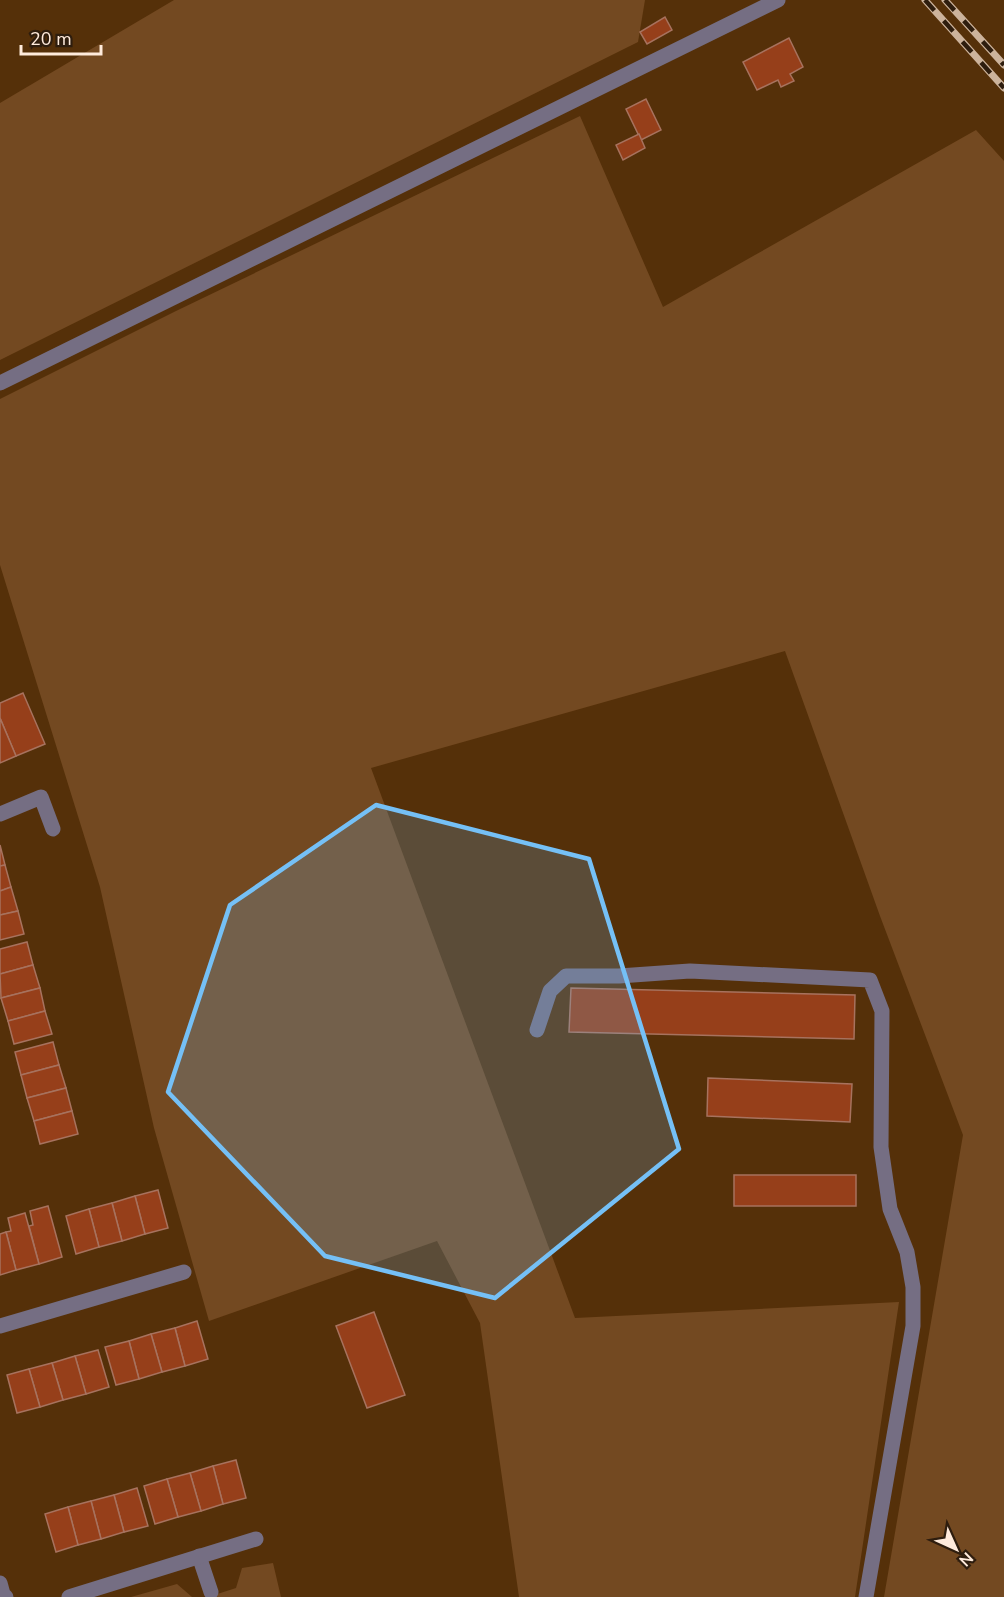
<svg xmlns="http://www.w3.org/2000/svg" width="1004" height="1597" font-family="'Nunito Sans',sans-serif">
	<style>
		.green { fill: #734921 }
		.building { fill: #963f1a; stroke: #a7725e; stroke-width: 1.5 }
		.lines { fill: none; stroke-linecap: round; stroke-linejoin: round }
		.service { stroke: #756e83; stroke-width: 15 }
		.minor { stroke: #756e83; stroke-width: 15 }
		.rail-casing { stroke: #ccb39c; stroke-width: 7 }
		.rail { stroke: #2e1d0e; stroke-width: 4.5; stroke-dasharray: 14; stroke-linecap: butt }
		.marked { fill: #75c0f6; fill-opacity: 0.2; stroke: #75c0f6; stroke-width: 4.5; stroke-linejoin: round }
	</style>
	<rect width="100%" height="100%" fill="#553009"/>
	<!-- green -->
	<g class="green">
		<polygon points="174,0 645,0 638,42 0,360 0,103"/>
		<polygon points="580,116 663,307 976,130 1004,161 1004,1597 884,1597 963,1135 880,916 785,651 371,768 575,1318 899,1302 855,1597 519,1597 480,1323 437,1241 209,1321 154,1128 100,887 0,565 0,399 176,311"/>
		<polygon points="273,1563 281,1597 208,1597 236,1588 242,1568"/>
		<polygon points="177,1584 192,1597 131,1597"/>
	</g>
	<!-- building -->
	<g class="building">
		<polygon points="665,17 672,30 647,44 640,32"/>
		<polygon points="789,38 803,67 790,74 794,81 781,87 778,80 757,90 743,62"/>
		<polygon points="646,99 661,130 641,140 626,109"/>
		<polygon points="639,134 645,148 623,160 616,145"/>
		<polygon points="23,693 45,744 16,756 0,718 0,703"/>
		<polygon points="0,718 16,756 0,763"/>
		<polygon points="0,845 5,865 0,866"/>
		<polygon points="5,865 11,887 0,891 0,866"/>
		<polygon points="11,887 18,911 0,915 0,891"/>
		<polygon points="18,911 24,934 0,940 0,915"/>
		<polygon points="27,942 33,965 0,974 0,949"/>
		<polygon points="33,965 40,988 1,998 0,974"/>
		<polygon points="40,988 45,1011 8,1021 1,998"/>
		<polygon points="571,988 855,995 854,1039 569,1032"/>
		<polygon points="45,1011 52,1034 14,1044 8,1021"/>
		<polygon points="53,1042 59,1065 21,1075 15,1052"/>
		<polygon points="59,1065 66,1088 27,1098 21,1075"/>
		<polygon points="708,1078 852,1084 850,1122 707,1116"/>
		<polygon points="66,1088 72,1111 34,1121 27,1098"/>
		<polygon points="72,1111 78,1134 40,1144 34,1121"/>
		<rect x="734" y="1175" width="122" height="31"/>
		<polygon points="158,1190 168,1228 145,1234 135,1196"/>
		<polygon points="135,1196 145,1234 122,1241 112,1203"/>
		<polygon points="112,1203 122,1241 99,1247 89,1209"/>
		<polygon points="48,1206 62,1257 39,1264 29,1226 33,1225 30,1211"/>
		<polygon points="89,1209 99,1247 76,1254 66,1216"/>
		<polygon points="25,1213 39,1264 16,1270 6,1232 11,1231 8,1218"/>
		<polygon points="6,1232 16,1270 0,1275 0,1234"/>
		<polygon points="374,1312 405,1395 367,1408 336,1326"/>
		<polygon points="197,1321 208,1359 185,1366 175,1328"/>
		<polygon points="175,1328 185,1366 162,1372 151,1334"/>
		<polygon points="151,1334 162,1372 139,1379 129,1341"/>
		<polygon points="129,1341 139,1379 116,1385 105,1347"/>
		<polygon points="98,1350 109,1387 86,1394 75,1356"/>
		<polygon points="75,1356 86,1394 63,1400 52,1363"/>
		<polygon points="52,1363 63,1400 40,1407 29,1369"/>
		<polygon points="29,1369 40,1407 17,1413 7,1375"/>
		<polygon points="236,1460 246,1498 223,1504 213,1466"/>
		<polygon points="213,1466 223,1504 201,1511 190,1473"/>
		<polygon points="190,1473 201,1511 178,1517 167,1479"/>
		<polygon points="167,1479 178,1517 155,1524 144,1486"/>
		<polygon points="137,1488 148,1526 124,1532 114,1495"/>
		<polygon points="114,1495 124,1532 101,1539 91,1501"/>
		<polygon points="91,1501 101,1539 78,1545 68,1507"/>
		<polygon points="68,1507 78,1545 56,1552 45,1514"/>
	</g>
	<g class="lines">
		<!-- service -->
		<polyline class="service" points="537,1030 550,991 566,976 619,976 690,971 870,980 882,1011 881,1147 890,1209 907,1252 913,1287 913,1326 866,1597"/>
		<!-- minor -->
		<g class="minor">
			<polyline points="0,383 778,0"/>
			<polyline points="0,814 41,797 53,829"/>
			<polyline points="0,1326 184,1272"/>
			<polyline points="199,1556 211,1592"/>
			<polyline points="0,1583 3,1594 6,1597"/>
			<polyline points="69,1597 256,1539"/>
		</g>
		<defs>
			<g id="rail">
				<polyline points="925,0 1004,88"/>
				<polyline points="945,0 1004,65"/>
			</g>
		</defs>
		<!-- rail casing -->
		<use href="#rail" class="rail-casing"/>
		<!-- rail -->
		<use href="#rail" class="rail"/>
	</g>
	<!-- marked area -->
	<path class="marked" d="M376,805L589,859L679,1149L495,1298L325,1256L168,1092L230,905Z"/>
	<!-- north arrow -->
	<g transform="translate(956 1549) rotate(135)" stroke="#2e1d0e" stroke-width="4.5" paint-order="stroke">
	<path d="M0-4.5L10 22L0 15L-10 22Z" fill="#ffebdc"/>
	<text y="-9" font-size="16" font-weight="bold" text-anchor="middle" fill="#ffebdc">N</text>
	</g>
	<!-- scale -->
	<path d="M21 45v9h80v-9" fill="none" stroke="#ffebdc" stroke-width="3"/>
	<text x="30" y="45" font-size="18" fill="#ffebdc" stroke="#2e1d0e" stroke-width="4.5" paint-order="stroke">20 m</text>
</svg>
